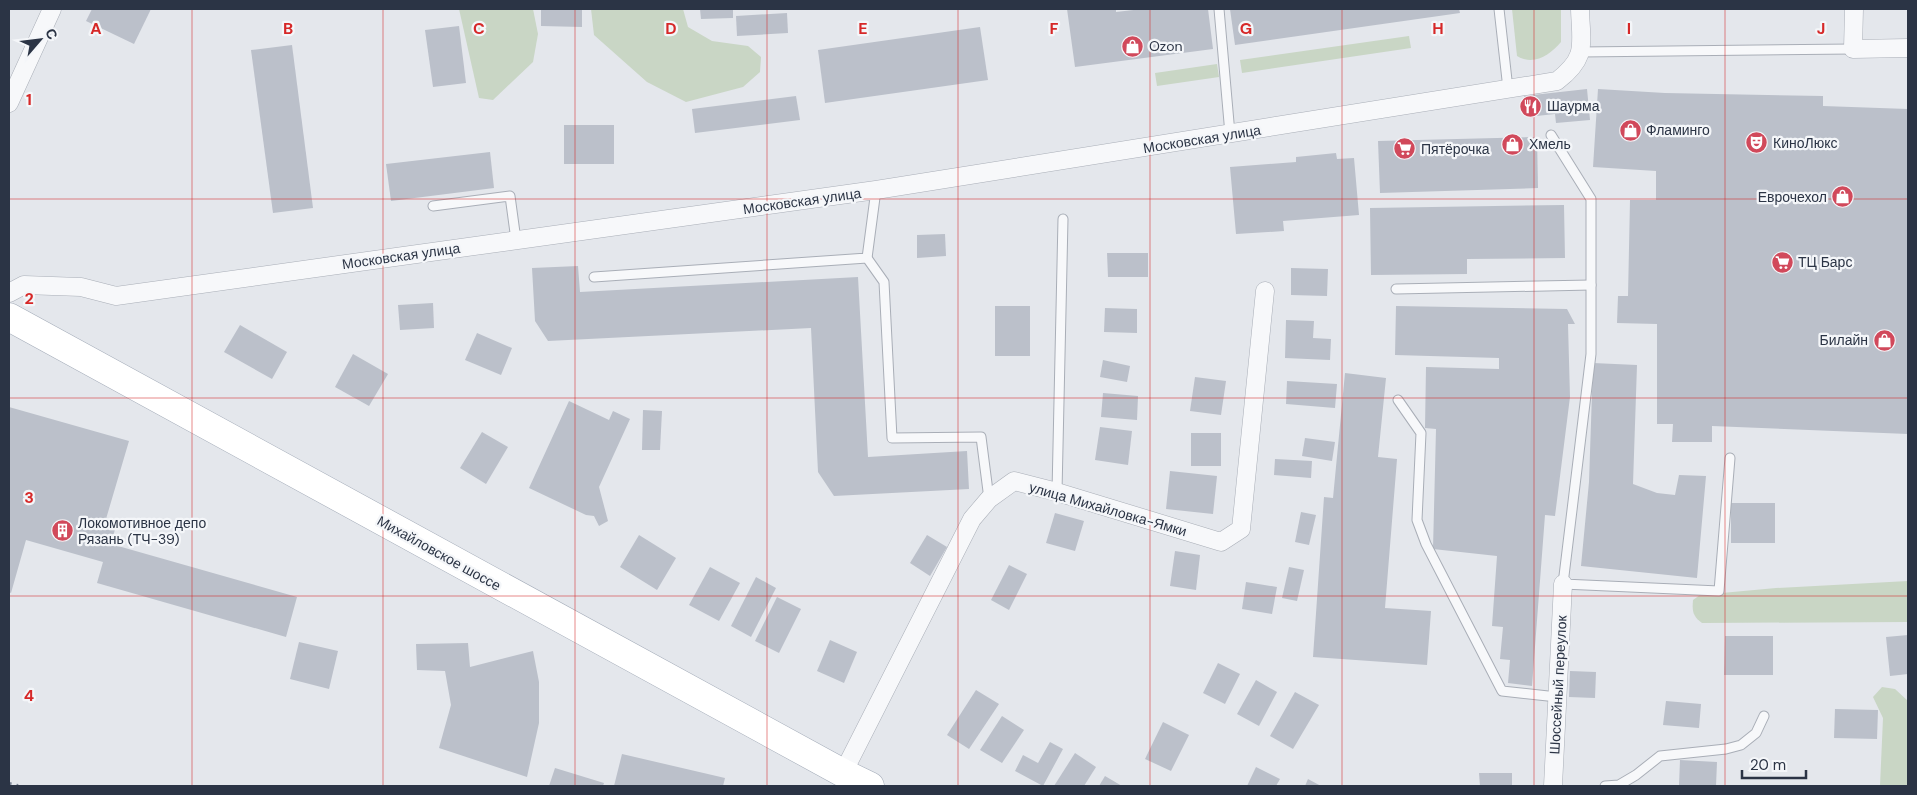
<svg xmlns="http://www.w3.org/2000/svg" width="1917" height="795" font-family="'DM Sans',sans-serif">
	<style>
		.green { fill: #c9d6c5 }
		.building { fill: #bbc0ca }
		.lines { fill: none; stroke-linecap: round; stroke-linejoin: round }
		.lane-casing { stroke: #a9aeb7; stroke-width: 11 }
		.street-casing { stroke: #a9aeb7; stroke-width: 19 }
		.primary-casing { stroke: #a3abb8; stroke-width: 29 }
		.lane { stroke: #f7f8fa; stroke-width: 9 }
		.street { stroke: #f7f8fa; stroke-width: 18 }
		.primary { stroke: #fff; stroke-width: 28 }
		.rail { stroke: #7d8696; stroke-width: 4; stroke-dasharray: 2.5 5; stroke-linecap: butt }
		.grid { fill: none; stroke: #d62828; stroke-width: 1; stroke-opacity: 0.55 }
		.labels { text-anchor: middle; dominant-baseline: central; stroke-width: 4.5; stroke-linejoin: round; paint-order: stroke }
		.poi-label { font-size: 14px; fill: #2b3445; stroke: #f4f6f9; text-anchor: start }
		.street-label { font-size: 14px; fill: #2b3445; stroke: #f4f6f9 }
		.grid-label { font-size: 16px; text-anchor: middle; font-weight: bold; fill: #d62828; stroke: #f4f6f9; stroke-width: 4.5; stroke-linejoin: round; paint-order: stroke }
	</style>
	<rect width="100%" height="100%" fill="#e4e7ec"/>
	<!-- green -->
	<g class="green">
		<polygon points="459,9 533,9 538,34 533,62 493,100 479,98"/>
		<polygon points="591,9 683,9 688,27 712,41 748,46 761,57 760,72 743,87 686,102 647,82 594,35"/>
		<path d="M1512,9H1561V42C1550,55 1534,66 1517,56Z"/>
		<polygon points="1409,36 1411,48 1242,73 1240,60"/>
		<polygon points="1217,64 1219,77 1157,86 1155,73"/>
		<path d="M1908,581V622L1702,623C1693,616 1692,612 1693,600L1700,595L1776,588Z"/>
		<polygon points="1882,687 1895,689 1908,701 1908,786 1880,786 1883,718 1873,697"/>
	</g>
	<!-- building -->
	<g class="building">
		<polygon points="92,9 151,9 134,44 86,21"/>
		<polygon points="541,9 582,9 582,27 541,26"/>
		<polygon points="700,9 733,9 733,18 701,19"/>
		<polygon points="1067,9 1116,9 1116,12 1142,9 1208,9 1213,49 1075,67"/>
		<polygon points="1230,9 1459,9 1460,13 1235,45"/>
		<polygon points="787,13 788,33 737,36 736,16"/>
		<polygon points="459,26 466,83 433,87 425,30"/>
		<polygon points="980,27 988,80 825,103 818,50"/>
		<polygon points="292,45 313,208 273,213 251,50"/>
		<polygon points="1587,89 1590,120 1556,123 1555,114 1527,117 1524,96"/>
		<polygon points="1598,89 1665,93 1823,96 1823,106 1908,109 1908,434 1712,426 1712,442 1672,442 1673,424 1657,424 1657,324 1617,323 1618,296 1628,296 1630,200 1656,200 1656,171 1593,167"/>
		<polygon points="796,96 800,120 695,133 692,109"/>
		<rect x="564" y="125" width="50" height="39"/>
		<polygon points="1537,137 1538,188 1380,193 1378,141"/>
		<polygon points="490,152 494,188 391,201 386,164"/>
		<polygon points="1336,153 1337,159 1354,158 1359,215 1283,221 1284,231 1236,234 1230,167 1296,162 1296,157"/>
		<polygon points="1564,205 1565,258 1467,259 1467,274 1371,275 1370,208"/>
		<polygon points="945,234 946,256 917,258 917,235"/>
		<polygon points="1107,253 1148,253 1148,277 1108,277"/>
		<polygon points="578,266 580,292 858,277 868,457 967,451 969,489 834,496 818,472 811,328 548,341 535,321 532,268"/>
		<polygon points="1291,268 1328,269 1327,296 1291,295"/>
		<polygon points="433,303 434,328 400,330 398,305"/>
		<rect x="995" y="306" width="35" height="50"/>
		<polygon points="1396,306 1567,309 1575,324 1568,324 1570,397 1555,516 1545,515 1532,686 1508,683 1510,660 1500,659 1503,627 1492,626 1497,556 1433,549 1436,429 1425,428 1426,367 1499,369 1499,358 1395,355"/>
		<polygon points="1105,308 1137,309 1137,333 1104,332"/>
		<polygon points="1286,320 1314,321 1313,338 1331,339 1330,360 1285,358"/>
		<polygon points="240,325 287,352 272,379 224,352"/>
		<polygon points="477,333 512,348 501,375 465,360"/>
		<polygon points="353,354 388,374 369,406 335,387"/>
		<polygon points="1103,360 1130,366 1127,382 1100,377"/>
		<polygon points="1593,363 1637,365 1633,484 1657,493 1675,495 1679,475 1706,476 1697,578 1581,566 1589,482"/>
		<polygon points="1345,373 1386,378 1378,457 1397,459 1385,608 1431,611 1427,665 1313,657 1324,497 1333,498"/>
		<polygon points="1195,377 1226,381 1221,415 1190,411"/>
		<polygon points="1287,381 1337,384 1335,408 1286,404"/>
		<polygon points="1103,393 1138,396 1137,420 1101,417"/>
		<polygon points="569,401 609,420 613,411 630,419 599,487 608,521 599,526 594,516 586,515 529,488"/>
		<polygon points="9,407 129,441 106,519 117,522 111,544 297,597 286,637 97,583 103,562 26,540 11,593 9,592"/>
		<polygon points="643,410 662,411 660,450 642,450"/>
		<polygon points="1100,427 1132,431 1128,465 1095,460"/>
		<polygon points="482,432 508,447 486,484 460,468"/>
		<rect x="1191" y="433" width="30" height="33"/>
		<polygon points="1305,438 1335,442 1332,461 1302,456"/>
		<polygon points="1275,459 1312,461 1311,478 1274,475"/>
		<polygon points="1170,471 1217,476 1213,514 1166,509"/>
		<rect x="1731" y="503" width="44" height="40"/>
		<polygon points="1301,512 1316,515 1309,545 1295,542"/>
		<polygon points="1055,513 1084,521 1075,551 1046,543"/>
		<polygon points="639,535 676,558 657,590 620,567"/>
		<polygon points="927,535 947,547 930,576 910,563"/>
		<polygon points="1175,551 1200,555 1196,590 1170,586"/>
		<polygon points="1009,565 1027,574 1009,610 991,600"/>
		<polygon points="710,567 740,583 719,621 689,605"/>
		<polygon points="1289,567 1304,570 1297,601 1282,598"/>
		<polygon points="756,577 776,588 751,637 731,626"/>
		<polygon points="1246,582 1277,587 1272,614 1242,609"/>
		<polygon points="777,597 801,609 779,653 755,641"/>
		<polygon points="1908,635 1908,674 1890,676 1886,637"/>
		<polygon points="1725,636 1773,636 1773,675 1724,675"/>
		<polygon points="830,640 857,652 844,683 817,671"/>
		<polygon points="299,642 338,651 329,689 290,679"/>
		<polygon points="468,643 470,667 533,651 539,682 539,723 527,777 439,748 451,705 445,671 417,670 416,644"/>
		<polygon points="1218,663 1240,674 1225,704 1203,693"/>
		<polygon points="1570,671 1596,672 1595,698 1569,697"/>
		<polygon points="1256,680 1277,692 1259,726 1237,714"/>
		<polygon points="976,690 999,704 969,749 947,735"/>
		<polygon points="1295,692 1319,705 1293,749 1270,736"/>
		<polygon points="1666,701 1701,704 1699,728 1663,725"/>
		<polygon points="1835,709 1878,710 1877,739 1834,738"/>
		<polygon points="1002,716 1024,730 1002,763 980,750"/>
		<polygon points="1163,722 1189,735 1171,771 1145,759"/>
		<polygon points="1050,742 1063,749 1043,786 1015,771 1023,755 1038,763"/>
		<polygon points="1075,753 1096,767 1084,786 1054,786"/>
		<polygon points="622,754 725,778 723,786 614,786"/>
		<polygon points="1680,760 1717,762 1716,786 1679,786"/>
		<polygon points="1256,767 1280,779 1276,786 1247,786"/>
		<polygon points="555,768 604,783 603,786 549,786"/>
		<polygon points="1479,773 1512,773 1512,786 1480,786"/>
		<polygon points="1105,776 1122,786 1099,786"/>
		<polygon points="1308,779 1321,786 1305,786"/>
	</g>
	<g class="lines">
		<defs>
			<g id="lane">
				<polyline points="1219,9 1230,134"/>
				<polyline points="1499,9 1508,89"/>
				<polyline points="1581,52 1853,49"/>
				<polyline points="1551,135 1591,199 1591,354 1563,584 1719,591 1730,458"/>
				<polyline points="433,206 510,196 516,240"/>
				<polyline points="867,258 884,282 892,438 981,437 989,499"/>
				<polyline points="594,277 867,258 876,190"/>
				<polyline points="1396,289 1591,285"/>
				<polyline points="1398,400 1421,433 1417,520 1426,544 1502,691 1557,697"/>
				<polyline points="1057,492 1063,219"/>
				<polyline points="1605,786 1619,785 1636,775 1660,756 1726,749 1741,745 1756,733 1764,716"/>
			</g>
			<g id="street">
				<polyline points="1854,9 1853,49 1908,48"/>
				<polyline points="9,103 52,9"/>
				<path d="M9,293L24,285L81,287L116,296L876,190L1557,81C1588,57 1581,45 1580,9"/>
				<polyline points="843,773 972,519 989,499 1014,481 1057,492 1221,542 1241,529 1265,291"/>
				<polyline points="1553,786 1563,584"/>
			</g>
			<polyline id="primary" points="9,317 843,773 870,786"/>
		</defs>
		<!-- lane casing -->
		<use href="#lane" class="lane-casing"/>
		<!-- street casing -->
		<use href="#street" class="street-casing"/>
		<!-- primary casing -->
		<use href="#primary" class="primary-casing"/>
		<!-- lane -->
		<use href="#lane" class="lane"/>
		<!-- street -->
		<use href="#street" class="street"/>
		<!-- primary -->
		<use href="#primary" class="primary"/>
		<!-- rail -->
		<polyline class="rail" points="9,784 18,786"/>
	</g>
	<!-- grid -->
	<path class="grid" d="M192,9V786M383,9V786M575,9V786M767,9V786M958,9V786M1150,9V786M1342,9V786M1534,9V786M1725,9V786M9,199H1908M9,398H1908M9,596H1908"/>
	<!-- icons -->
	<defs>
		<symbol id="shop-disc" viewBox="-11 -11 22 22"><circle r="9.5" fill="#d1495b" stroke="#f4f6f9"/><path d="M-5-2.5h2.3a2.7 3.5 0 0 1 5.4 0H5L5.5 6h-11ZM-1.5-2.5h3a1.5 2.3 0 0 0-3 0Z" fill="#fff"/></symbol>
		<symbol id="restaurant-disc" viewBox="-11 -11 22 22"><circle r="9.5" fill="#d1495b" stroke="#f4f6f9"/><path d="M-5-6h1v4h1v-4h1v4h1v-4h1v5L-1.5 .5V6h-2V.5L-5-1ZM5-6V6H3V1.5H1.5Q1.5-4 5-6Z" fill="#fff"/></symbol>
		<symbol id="theatre-disc" viewBox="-11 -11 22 22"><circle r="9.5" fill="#d1495b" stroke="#f4f6f9"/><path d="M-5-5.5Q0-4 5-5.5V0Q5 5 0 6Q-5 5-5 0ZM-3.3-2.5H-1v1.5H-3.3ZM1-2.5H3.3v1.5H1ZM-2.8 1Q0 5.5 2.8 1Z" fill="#fff"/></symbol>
		<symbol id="supermarket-disc" viewBox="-11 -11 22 22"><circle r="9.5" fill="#d1495b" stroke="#f4f6f9"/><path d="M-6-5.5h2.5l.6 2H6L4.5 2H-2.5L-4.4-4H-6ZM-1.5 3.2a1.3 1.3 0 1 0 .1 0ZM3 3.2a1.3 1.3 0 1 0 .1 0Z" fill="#fff"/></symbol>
		<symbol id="building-disc" viewBox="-11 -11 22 22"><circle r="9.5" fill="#d1495b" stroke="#f4f6f9"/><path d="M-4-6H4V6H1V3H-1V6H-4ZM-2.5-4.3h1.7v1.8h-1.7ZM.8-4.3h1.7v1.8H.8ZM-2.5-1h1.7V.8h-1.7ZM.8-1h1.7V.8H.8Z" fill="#fff"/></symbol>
	</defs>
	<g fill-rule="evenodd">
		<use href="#shop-disc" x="1120" y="34" width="25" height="25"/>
		<use href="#restaurant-disc" x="1518" y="94" width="25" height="25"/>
		<use href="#shop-disc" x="1618" y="118" width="25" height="25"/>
		<use href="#theatre-disc" x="1744" y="130" width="25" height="25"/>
		<use href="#shop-disc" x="1500" y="132" width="25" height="25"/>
		<use href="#supermarket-disc" x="1392" y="136" width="25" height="25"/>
		<use href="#shop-disc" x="1830" y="184" width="25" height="25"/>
		<use href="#supermarket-disc" x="1770" y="250" width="25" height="25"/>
		<use href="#shop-disc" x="1872" y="328" width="25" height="25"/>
		<use href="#building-disc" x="50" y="518" width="25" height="25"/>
	</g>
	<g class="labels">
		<!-- poi labels -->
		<g class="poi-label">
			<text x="1149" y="46">Ozon</text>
			<text x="1547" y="106">Шаурма</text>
			<text x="1646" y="130">Фламинго</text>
			<text x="1773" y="143">КиноЛюкс</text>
			<text x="1529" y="144">Хмель</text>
			<text x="1421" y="149">Пятёрочка</text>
			<text x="1827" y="197" text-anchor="end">Еврочехол</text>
			<text x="1798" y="262">ТЦ Барс</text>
			<text x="1868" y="340" text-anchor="end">Билайн</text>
			<text x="78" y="523">Локомотивное депо<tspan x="78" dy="16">Рязань (ТЧ-39)</tspan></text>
		</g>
		<!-- street labels -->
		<g class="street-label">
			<text transform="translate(1202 139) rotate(-9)">Московская улица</text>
			<text transform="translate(802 201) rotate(-8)">Московская улица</text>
			<text transform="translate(401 256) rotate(-8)">Московская улица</text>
			<text transform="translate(1108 509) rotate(16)">улица Михайловка-Ямки</text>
			<text transform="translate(439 553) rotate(29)">Михайловское шоссе</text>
			<text transform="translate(1558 685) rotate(-87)">Шоссейный переулок</text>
		</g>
	</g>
	<g class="grid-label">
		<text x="96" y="34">A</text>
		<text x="288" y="34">B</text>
		<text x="479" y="34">C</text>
		<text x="671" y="34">D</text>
		<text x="863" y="34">E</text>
		<text x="1054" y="34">F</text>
		<text x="1246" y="34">G</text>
		<text x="1438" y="34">H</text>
		<text x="1629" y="34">I</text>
		<text x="1821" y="34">J</text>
		<text x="29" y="105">1</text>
		<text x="29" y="304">2</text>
		<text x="29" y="503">3</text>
		<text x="29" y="701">4</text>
	</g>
	<!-- border -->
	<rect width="1917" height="795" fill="none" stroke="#2b3445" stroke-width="20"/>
	<!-- north arrow -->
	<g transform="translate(40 40) rotate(62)" stroke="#f4f6f9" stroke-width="4" paint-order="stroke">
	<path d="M0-4L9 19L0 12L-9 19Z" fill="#2b3445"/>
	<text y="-8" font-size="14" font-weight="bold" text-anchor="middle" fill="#2b3445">С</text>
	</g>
	<!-- scale -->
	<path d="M1742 770v8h64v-8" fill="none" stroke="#2b3445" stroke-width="2.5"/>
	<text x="1750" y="770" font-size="15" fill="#2b3445" stroke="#f4f6f9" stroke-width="4" paint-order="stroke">20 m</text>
</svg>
